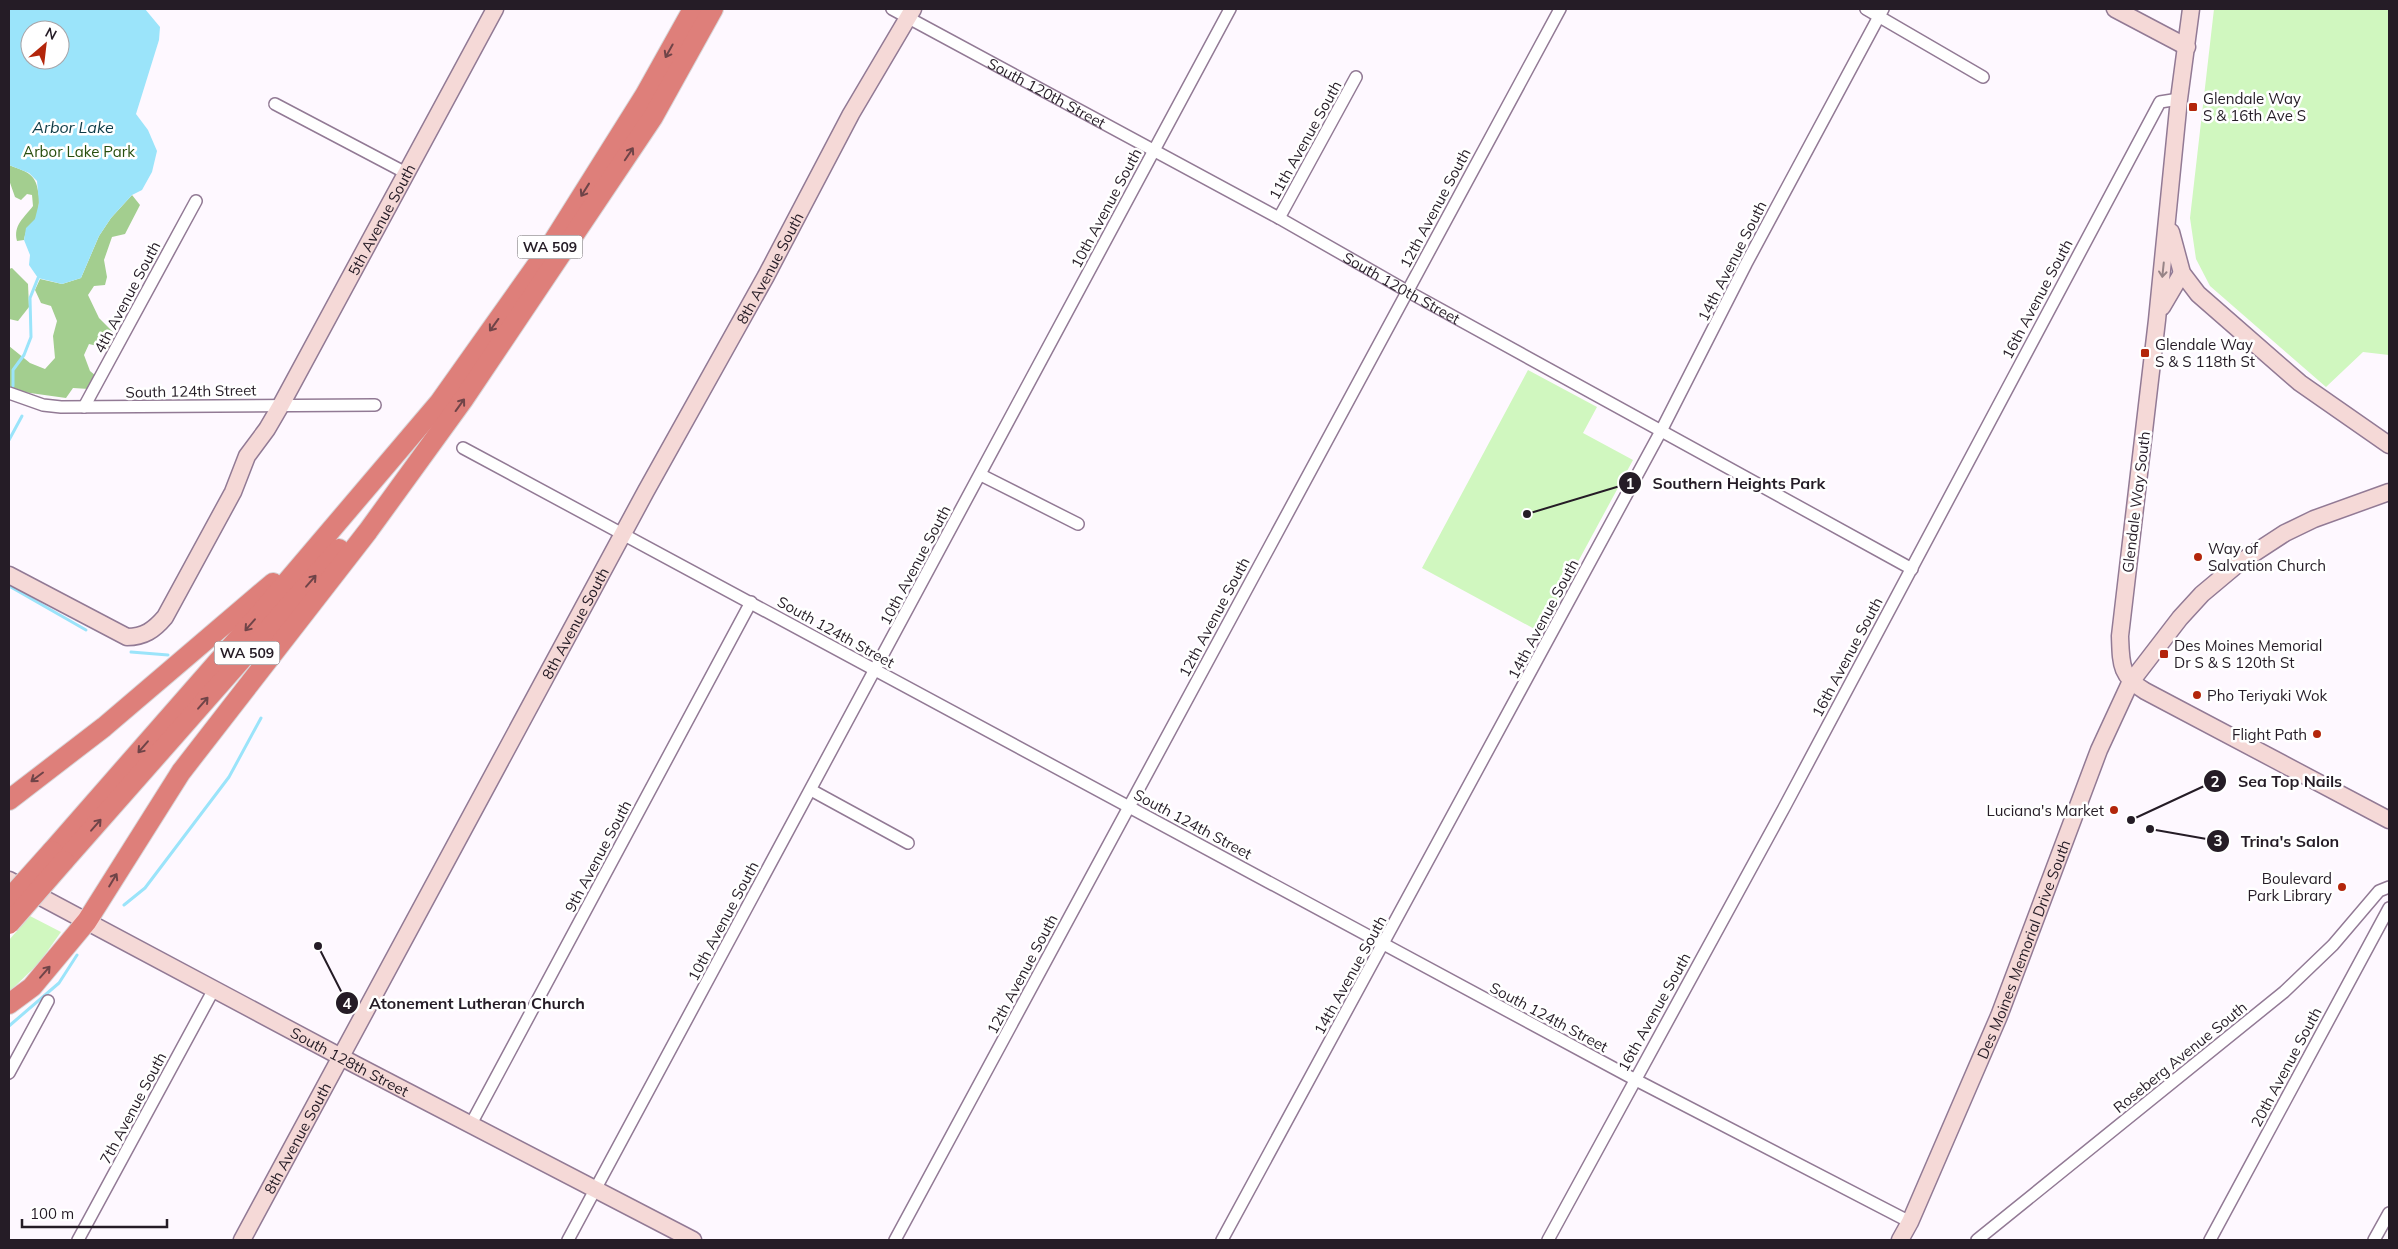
<svg xmlns="http://www.w3.org/2000/svg" width="2398" height="1249" font-family="Mulish,sans-serif">
	<style>
		.green { fill: #d0f7bf }
		.forest { fill: #a3ce8f }
		.water { fill: #9be4fa; fill-rule: evenodd }
		.lines { fill: none; stroke-linecap: round; stroke-linejoin: round }
		.stream { stroke: #9be4fa; stroke-width: 3 }
		.street-casing { stroke: #927a95; stroke-width: 14 }
		.secondary-casing { stroke: #927a95; stroke-width: 19 }
		.highway-casing { stroke: #d8d6d8; stroke-width: 22 }
		.street { stroke: #fff; stroke-width: 11 }
		.secondary { stroke: #f5d9d7; stroke-width: 16 }
		.highway { stroke: #de7f7a; stroke-width: 20 }
		.highway-bridge-casing { stroke: #d8d6d8; stroke-width: 22; stroke-linecap: butt }
		.highway-bridge { stroke: #de7f7a; stroke-width: 20 }
		.oneway { stroke: #6f4448 }
		.oneway2 { stroke: #978487 }
		.poi-dot { fill: #b3260b; stroke: #fff; stroke-width: 2 }
		.labels { text-anchor: middle; dominant-baseline: central; stroke-width: 5; stroke-linejoin: round; paint-order: stroke }
		.shield { fill: #fff; stroke: #666067; stroke-width: 1 }
		.shield-label { font-size: 14px; font-weight: bold; fill: #251c26 }
		.street-label { font-size: 15px; fill: #251c26; stroke: #fff }
		.poi-label { font-size: 15px; fill: #251c26; stroke: #fff; text-anchor: start }
		.park-label { font-size: 15px; fill: #274e0d; stroke: #fff }
		.water-label { font-size: 16px; font-style: italic; fill: #0e3b46; stroke: #fff }
		.leader { fill: none; stroke: #251c26; stroke-width: 2 }
		.callout-dot { fill: #251c26; stroke: #fff; stroke-width: 2 }
		.mark-label { font-size: 15px; text-anchor: middle; font-weight: bold; fill: #fff }
		.callout-label { font-size: 16px; text-anchor: middle; font-weight: bold; fill: #251c26; stroke: #fff; stroke-width: 5; stroke-linejoin: round; paint-order: stroke }
	</style>
	<rect width="100%" height="100%" fill="#fef8ff"/>
	<!-- green -->
	<g class="green">
		<polygon points="2214,9 2389,9 2389,355 2363,352 2326,387 2210,286 2196,259 2190,218"/>
		<polygon points="1528,370 1597,407 1583,433 1633,460 1540,632 1422,568"/>
		<polygon points="30,916 61,932 39,963 9,992 9,940"/>
	</g>
	<!-- forest -->
	<g class="forest">
		<path d="M9,165C29,173 36,173 39,196C39,203 39,214 35,220C29,230 27,225 24,240L17,241C13,225 24,218 33,206L32,195L27,194L21,200L15,197L9,180Z"/>
		<polygon points="132,195 140,205 125,234 112,237 104,260 107,277 105,285 94,286 88,295 99,318 117,336 110,349 89,344 84,355 90,371 96,376 89,389 73,388 66,398 23,392 9,386 9,346 30,363 45,369 55,358 53,336 57,321 51,306 41,303 35,290 40,279 62,284 81,278 99,236 111,218"/>
		<polygon points="12,268 28,284 29,307 18,321 9,319 9,269"/>
	</g>
	<!-- water -->
	<path class="water" d="M9,9H145L160,27L159,40L136,114L148,130L157,151L152,172L142,190L132,195L111,218L99,236L81,278L62,284L38,278L29,265L30,255L24,240L26,228L35,219L39,203L37,181L29,173L9,165ZM30,30H60V60H30Z"/>
	<g class="lines">
		<!-- stream -->
		<g class="stream">
			<polyline points="13,386 13,370 24,355 31,337 30,298 38,278"/>
			<polyline points="9,440 22,416"/>
			<polyline points="9,586 86,630"/>
			<polyline points="131,652 168,655"/>
			<polyline points="124,905 145,888 229,777 261,718"/>
			<polyline points="9,1026 59,983 77,955"/>
		</g>
		<defs>
			<g id="street">
				<path id="s1" d="M892,9L1279,218L1407,291L1912,569"/>
				<polyline points="1866,9 1983,77"/>
				<polyline points="275,104 406,173"/>
				<polyline points="1279,218 1356,77"/>
				<polyline points="9,393 43,405 61,407 375,405"/>
				<polyline points="84,407 196,201"/>
				<polyline points="463,448 1634,1079 1910,1222"/>
				<polyline points="981,475 1078,524"/>
				<polyline points="811,790 908,843"/>
				<polyline points="9,1073 48,1001"/>
				<polyline points="471,1124 751,602"/>
				<polyline points="78,1240 214,989"/>
				<polyline points="568,1240 1230,9"/>
				<polyline points="895,1240 1560,9"/>
				<polyline points="1222,1240 1661,431 1746,264 1883,9"/>
				<polyline points="1548,1240 1785,806 2160,102 2179,99"/>
				<polyline points="1977,1240 2284,992 2333,945 2379,891 2389,887"/>
				<polyline points="2210,1240 2389,908"/>
				<polyline points="2374,1240 2389,1213"/>
			</g>
			<g id="secondary">
				<polyline points="2115,9 2187,47"/>
				<path d="M2191,9L2179,99L2157,320L2120,636C2121,664 2120,676 2145,691L2389,820"/>
				<polyline points="2171,232 2182,273 2198,294 2300,383 2389,445"/>
				<polyline points="2162,307 2182,273"/>
				<path id="s2" d="M9,575L127,637C144,637 154,630 165,617L233,492L247,456L267,429L281,405L495,9"/>
				<path id="s3" d="M9,880L356,1065L693,1240"/>
				<path id="s4" d="M242,1240L646,491L766,276L851,114L913,9"/>
				<path id="s5" d="M1900,1240L1910,1222L1999,1016L2099,750L2130,683L2180,618L2202,594L2239,563L2285,533L2314,519L2389,492"/>
			</g>
			<g id="highway">
				<polyline points="9,800 104,727 273,583"/>
				<polyline points="52,851 257,617 439,403 549,248 645,95 693,9"/>
				<polyline points="64,861 339,549"/>
				<polyline points="9,1004 32,987 87,921 181,772 368,531 463,400 653,117 713,9"/>
			</g>
		</defs>
		<!-- street casing -->
		<use href="#street" class="street-casing"/>
		<!-- secondary casing -->
		<use href="#secondary" class="secondary-casing"/>
		<!-- highway casing -->
		<use href="#highway" class="highway-casing"/>
		<!-- street -->
		<use href="#street" class="street"/>
		<!-- secondary -->
		<use href="#secondary" class="secondary"/>
		<!-- highway -->
		<use href="#highway" class="highway"/>
		<defs>
			<g id="highway-bridge">
				<polyline points="9,899 52,851"/>
				<polyline points="9,924 64,861"/>
			</g>
		</defs>
		<!-- highway-bridge casing -->
		<use href="#highway-bridge" class="highway-bridge-casing"/>
		<!-- highway-bridge -->
		<use href="#highway-bridge" class="highway-bridge"/>
	</g>
	<!-- one-way arrows -->
	<defs><path id="oneway-shaft" d="M-6 0H5M1.5-3L5.5 0L1.5 3" fill="none" stroke-width="1.6" stroke-linecap="round" stroke-linejoin="round" transform="scale(1.25)"/></defs>
	<g class="oneway">
		<use href="#oneway-shaft" transform="translate(669 51) rotate(119)"/>
		<use href="#oneway-shaft" transform="translate(629 154) rotate(-56)"/>
		<use href="#oneway-shaft" transform="translate(585 190) rotate(122)"/>
		<use href="#oneway-shaft" transform="translate(494 325) rotate(126)"/>
		<use href="#oneway-shaft" transform="translate(460 405) rotate(-54)"/>
		<use href="#oneway-shaft" transform="translate(311 581) rotate(-49)"/>
		<use href="#oneway-shaft" transform="translate(250 625) rotate(131)"/>
		<use href="#oneway-shaft" transform="translate(203 703) rotate(-49)"/>
		<use href="#oneway-shaft" transform="translate(143 747) rotate(131)"/>
		<use href="#oneway-shaft" transform="translate(37 777) rotate(143)"/>
		<use href="#oneway-shaft" transform="translate(96 825) rotate(-49)"/>
		<use href="#oneway-shaft" transform="translate(113 880) rotate(-59)"/>
		<use href="#oneway-shaft" transform="translate(45 972) rotate(-49)"/>
	</g>
	<use class="oneway2" href="#oneway-shaft" transform="translate(2163 270) rotate(96)"/>
	<!-- markers -->
	<g class="poi-dot">
		<rect x="2188" y="102" width="10" height="10" rx="2.5"/>
		<rect x="2140" y="348" width="10" height="10" rx="2.5"/>
		<circle cx="2198" cy="557" r="5"/>
		<rect x="2159" y="649" width="10" height="10" rx="2.5"/>
		<circle cx="2197" cy="695" r="5"/>
		<circle cx="2317" cy="734" r="5"/>
		<circle cx="2114" cy="810" r="5"/>
		<circle cx="2342" cy="887" r="5"/>
	</g>
	<g class="labels">
		<!-- shield labels -->
		<g class="shield">
			<rect x="517.5" y="235.5" width="65" height="23" rx="4"/>
			<rect x="214.5" y="641.5" width="65" height="23" rx="4"/>
		</g>
		<g class="shield-label">
			<text x="550" y="247">WA 509</text>
			<text x="247" y="653">WA 509</text>
		</g>
		<!-- street labels -->
		<g class="street-label">
			<text stroke="none"><textPath href="#s1" startOffset="176">South 120th Street</textPath></text>
			<text transform="translate(1305 140) rotate(-61)">11th Avenue South</text>
			<text transform="translate(1106 208) rotate(-62)">10th Avenue South</text>
			<text transform="translate(1435 208) rotate(-62)">12th Avenue South</text>
			<text stroke="none"><textPath href="#s2" startOffset="631">5th Avenue South</textPath></text>
			<text transform="translate(1732 261) rotate(-63)">14th Avenue South</text>
			<text stroke="none"><textPath href="#s4" startOffset="1106">8th Avenue South</textPath></text>
			<text stroke="none"><textPath href="#s1" startOffset="581">South 120th Street</textPath></text>
			<text transform="translate(127 297) rotate(-62)">4th Avenue South</text>
			<text transform="translate(2037 299) rotate(-62)">16th Avenue South</text>
			<text transform="translate(191 391) rotate(-1)">South 124th Street</text>
			<text transform="translate(2136 502) rotate(-83)">Glendale Way South</text>
			<text transform="translate(915 565) rotate(-62)">10th Avenue South</text>
			<text transform="translate(1214 617) rotate(-62)">12th Avenue South</text>
			<text transform="translate(1543 619) rotate(-62)">14th Avenue South</text>
			<text stroke="none"><textPath href="#s4" startOffset="701">8th Avenue South</textPath></text>
			<text transform="translate(836 632) rotate(29)">South 124th Street</text>
			<text transform="translate(1847 657) rotate(-62)">16th Avenue South</text>
			<text transform="translate(1193 824) rotate(28)">South 124th Street</text>
			<text transform="translate(598 856) rotate(-62)">9th Avenue South</text>
			<text transform="translate(723 921) rotate(-62)">10th Avenue South</text>
			<text stroke="none"><textPath href="#s5" startOffset="316">Des Moines Memorial Drive South</textPath></text>
			<text transform="translate(1022 974) rotate(-62)">12th Avenue South</text>
			<text transform="translate(1350 975) rotate(-61)">14th Avenue South</text>
			<text transform="translate(1654 1012) rotate(-61)">16th Avenue South</text>
			<text transform="translate(1549 1017) rotate(28)">South 124th Street</text>
			<text transform="translate(2180 1057) rotate(-39)">Roseberg Avenue South</text>
			<text stroke="none"><textPath href="#s3" startOffset="386">South 128th Street</textPath></text>
			<text transform="translate(2286 1067) rotate(-62)">20th Avenue South</text>
			<text transform="translate(133 1108) rotate(-62)">7th Avenue South</text>
			<text stroke="none"><textPath href="#s4" startOffset="116">8th Avenue South</textPath></text>
		</g>
		<!-- poi labels -->
		<g class="poi-label">
			<text x="2203" y="98">Glendale Way<tspan x="2203" dy="17">S &amp; 16th Ave S</tspan></text>
			<text x="2155" y="344">Glendale Way<tspan x="2155" dy="17">S &amp; S 118th St</tspan></text>
			<text x="2208" y="548">Way of<tspan x="2208" dy="17">Salvation Church</tspan></text>
			<text x="2174" y="645">Des Moines Memorial<tspan x="2174" dy="17">Dr S &amp; S 120th St</tspan></text>
			<text x="2207" y="695">Pho Teriyaki Wok</text>
			<text x="2307" y="734" text-anchor="end">Flight Path</text>
			<text x="2104" y="810" text-anchor="end">Luciana's Market</text>
			<text x="2332" y="878" text-anchor="end">Boulevard<tspan x="2332" dy="17">Park Library</tspan></text>
		</g>
		<!-- park labels -->
		<g class="park-label">
			<text x="79" y="151">Arbor Lake Park</text>
		</g>
		<!-- water labels -->
		<g class="water-label">
			<text x="73" y="127">Arbor Lake</text>
		</g>
	</g>
	<!-- callouts -->
	<path class="leader" d="M1527 514L1630 483M2131 820L2215 781M2150 829L2218 841M318 946L347 1003"/>
	<g class="callout-dot">
		<circle cx="1527" cy="514" r="5"/>
		<circle cx="2131" cy="820" r="5"/>
		<circle cx="2150" cy="829" r="5"/>
		<circle cx="318" cy="946" r="5"/>
		<circle cx="1630" cy="483" r="12"/>
		<circle cx="2215" cy="781" r="12"/>
		<circle cx="2218" cy="841" r="12"/>
		<circle cx="347" cy="1003" r="12"/>
	</g>
	<g class="mark-label">
		<text x="1630" y="489">1</text>
		<text x="2215" y="787">2</text>
		<text x="2218" y="846">3</text>
		<text x="347" y="1009">4</text>
	</g>
	<g class="callout-label">
		<text x="1739" y="489">Southern Heights Park</text>
		<text x="2290" y="787">Sea Top Nails</text>
		<text x="2290" y="847">Trina's Salon</text>
		<text x="477" y="1009">Atonement Lutheran Church</text>
	</g>
	<!-- border -->
	<rect width="2398" height="1249" fill="none" stroke="#251c26" stroke-width="20"/>
	<!-- north arrow -->
	<g transform="translate(45 45) rotate(28)"><circle r="24" fill="#ffffff" stroke="#a8a4a8"/>
	<path d="M0-4L9 19L0 12L-9 19Z" fill="#b3260b"/>
	<text y="-8" font-size="14" font-weight="bold" text-anchor="middle" fill="#251c26">N</text>
	</g>
	<!-- scale -->
	<path d="M22 1219v8h145v-8" fill="none" stroke="#251c26" stroke-width="2.5"/>
	<text x="30" y="1219" font-size="15" fill="#251c26" stroke="#ffffff" stroke-width="4" paint-order="stroke">100 m</text>
</svg>
